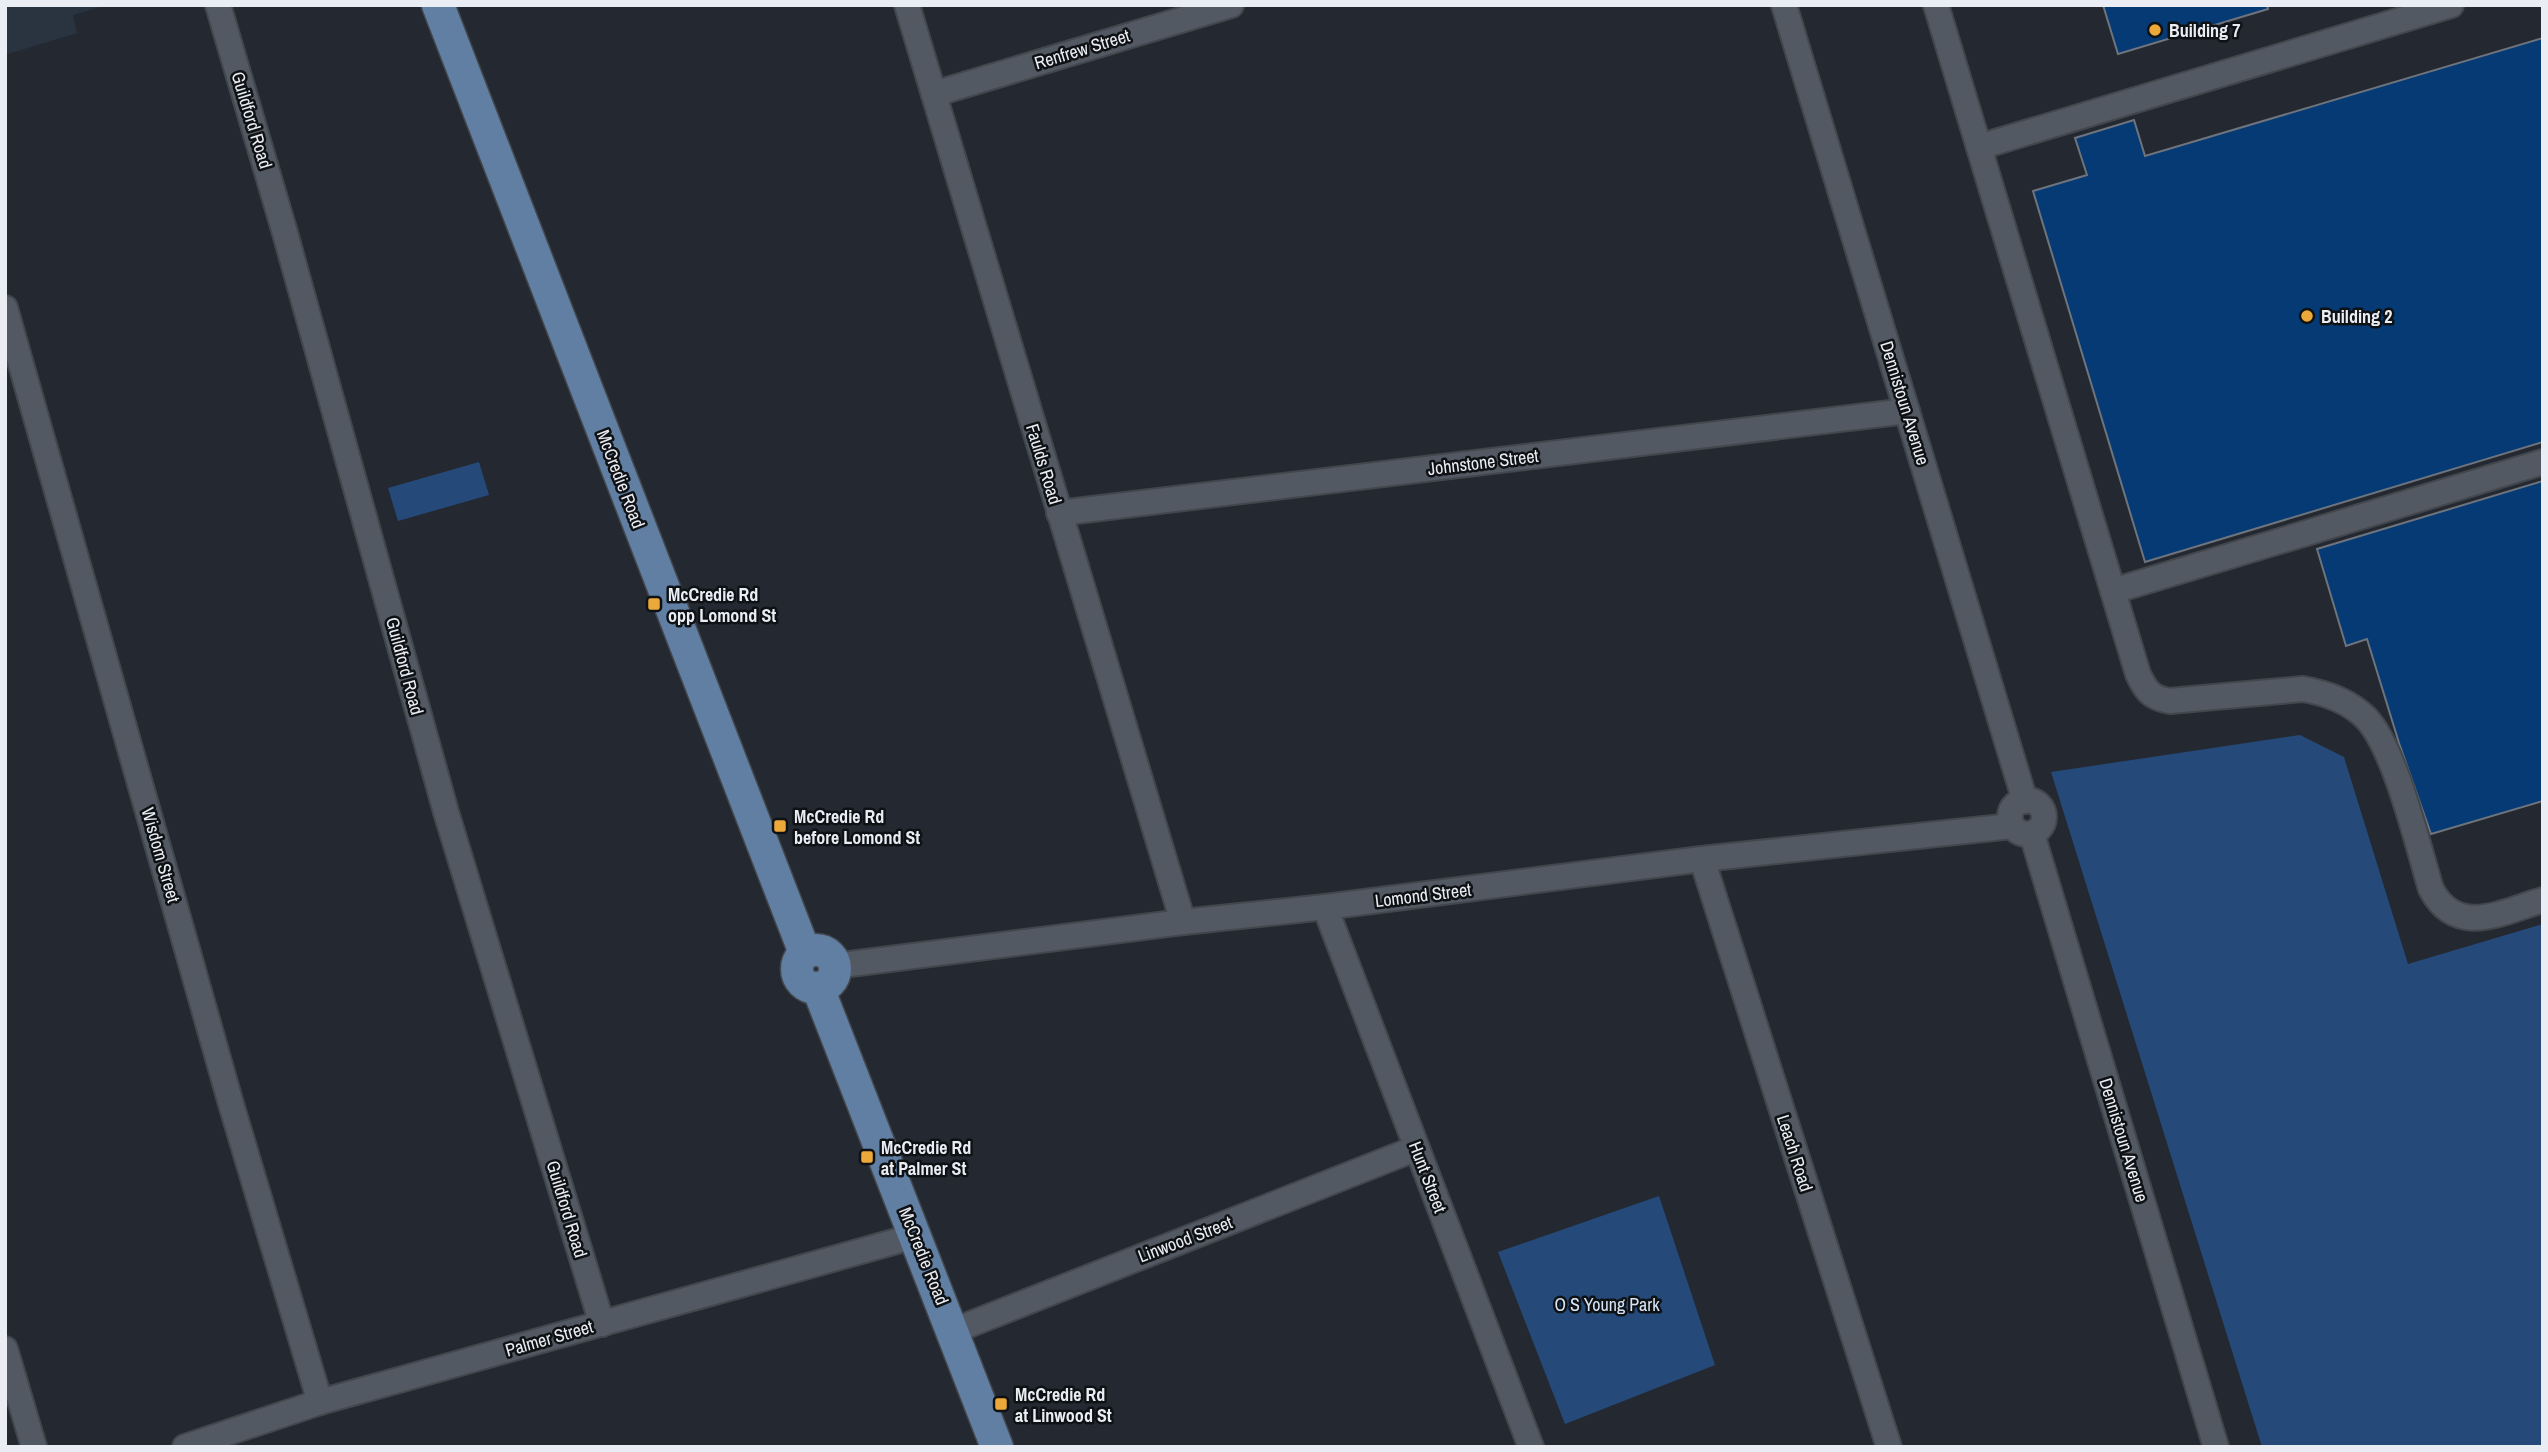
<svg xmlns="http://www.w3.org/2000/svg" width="2548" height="1452" font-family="'Archivo Narrow',sans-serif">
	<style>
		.built { fill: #2a3340 }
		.green { fill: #254978 }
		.building { fill: #053a74; stroke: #6e747d; stroke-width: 2 }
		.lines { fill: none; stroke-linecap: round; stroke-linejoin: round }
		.minor-casing { stroke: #42474d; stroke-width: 28 }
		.major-casing { stroke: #42474d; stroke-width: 35 }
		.minor { stroke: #535962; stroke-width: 24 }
		.major { stroke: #617ea3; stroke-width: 32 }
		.poi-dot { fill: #eca93a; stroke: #0f1215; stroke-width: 2.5 }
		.labels { text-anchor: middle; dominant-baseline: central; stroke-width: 5; stroke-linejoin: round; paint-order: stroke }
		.poi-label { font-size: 18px; font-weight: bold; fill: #eaedf3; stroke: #0f1215; text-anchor: start }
		.street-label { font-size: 18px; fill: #eaedf3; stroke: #0f1215 }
		.park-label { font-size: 18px; fill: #d8e5f7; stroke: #0f1215 }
	</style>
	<rect width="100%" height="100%" fill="#242931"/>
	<!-- built -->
	<polygon class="built" points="5,5 106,5 73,15 77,33 5,55"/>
	<!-- green -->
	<g class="green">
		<polygon points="479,462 489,495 398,521 388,488"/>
		<polygon points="2300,735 2344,757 2408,964 2543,924 2543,1447 2262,1447 2051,772"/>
		<polygon points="1659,1196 1715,1365 1565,1424 1498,1252"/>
	</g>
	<!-- building -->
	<g class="building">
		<polygon points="2103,5 2267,5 2268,9 2118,54"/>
		<polygon points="2543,38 2543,442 2145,562 2033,191 2087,175 2075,138 2134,120 2145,156"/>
		<polygon points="2543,481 2543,801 2431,834 2399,743 2367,639 2346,646 2317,549"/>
	</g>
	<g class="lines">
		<defs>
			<g id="minor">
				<polyline points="218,5 285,233 446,812 602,1324"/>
				<polyline points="907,5 1183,922"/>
				<polyline points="1784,5 2025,801"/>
				<path d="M1936,5L2138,674C2146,691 2151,698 2170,701L2303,689C2326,693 2349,701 2366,718C2395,748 2418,846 2431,889C2457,938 2502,912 2543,900"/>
				<polyline points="934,94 1231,5"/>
				<polyline points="1979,147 2451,5"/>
				<polyline points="5,308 231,1104 320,1402"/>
				<polyline points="1059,513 1907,411"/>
				<polyline points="2113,591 2543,462"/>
				<circle cx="2027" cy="817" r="17"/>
				<polyline points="2032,834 2216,1447"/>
				<polyline points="1702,859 1889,1447"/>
				<polyline points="1325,907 1531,1447"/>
				<polyline points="834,966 1183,922 1325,907 1702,859 2012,826"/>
				<polyline points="953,1331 1417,1148"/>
				<polyline points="5,1349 34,1447"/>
				<polyline points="185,1447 320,1402 915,1236"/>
			</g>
			<g id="major">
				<polyline points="438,5 805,953"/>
				<circle cx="816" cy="969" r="19"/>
				<polyline points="818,988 997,1447"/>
			</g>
		</defs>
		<!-- minor casing -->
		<use href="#minor" class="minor-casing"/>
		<!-- major casing -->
		<use href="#major" class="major-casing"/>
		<!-- minor -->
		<use href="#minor" class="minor"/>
		<!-- major -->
		<use href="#major" class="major"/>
	</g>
	<!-- markers -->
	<g class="poi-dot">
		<circle cx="2155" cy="30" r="7"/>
		<circle cx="2307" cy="316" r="7"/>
		<rect x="647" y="597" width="14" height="14" rx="3.5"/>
		<rect x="773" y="819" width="14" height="14" rx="3.5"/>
		<rect x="860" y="1150" width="14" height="14" rx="3.5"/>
		<rect x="994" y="1397" width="14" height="14" rx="3.5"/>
	</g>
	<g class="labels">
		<!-- poi labels -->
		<g class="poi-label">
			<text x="2169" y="30">Building 7</text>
			<text x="2321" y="316">Building 2</text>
			<text x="668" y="594">McCredie Rd<tspan x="668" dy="21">opp Lomond St</tspan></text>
			<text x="794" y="816">McCredie Rd<tspan x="794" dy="21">before Lomond St</tspan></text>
			<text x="881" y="1147">McCredie Rd<tspan x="881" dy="21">at Palmer St</tspan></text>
			<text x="1015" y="1394">McCredie Rd<tspan x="1015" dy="21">at Linwood St</tspan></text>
		</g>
		<!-- street labels -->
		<g class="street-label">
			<text transform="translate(1082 49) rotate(-17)">Renfrew Street</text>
			<text transform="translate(252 120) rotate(73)">Guildford Road</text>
			<text transform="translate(1905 403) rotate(73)">Dennistoun Avenue</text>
			<text transform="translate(1483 462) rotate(-7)">Johnstone Street</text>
			<text transform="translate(1044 464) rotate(73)">Faulds Road</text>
			<text transform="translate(621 479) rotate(69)">McCredie Road</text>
			<text transform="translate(405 666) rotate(75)">Guildford Road</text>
			<text transform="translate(161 855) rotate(74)">Wisdom Street</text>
			<text transform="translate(1423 895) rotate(-7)">Lomond Street</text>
			<text transform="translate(2124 1140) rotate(73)">Dennistoun Avenue</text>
			<text transform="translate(1795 1153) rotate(72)">Leach Road</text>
			<text transform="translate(1428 1177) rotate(69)">Hunt Street</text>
			<text transform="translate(567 1209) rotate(73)">Guildford Road</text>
			<text transform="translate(1185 1239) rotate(-21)">Linwood Street</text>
			<text transform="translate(924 1256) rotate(68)">McCredie Road</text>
			<text transform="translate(549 1338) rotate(-16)">Palmer Street</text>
		</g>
		<!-- park labels -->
		<g class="park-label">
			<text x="1607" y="1304">O S Young Park</text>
		</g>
	</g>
	<!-- border -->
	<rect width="2548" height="1452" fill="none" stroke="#eaedf3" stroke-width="14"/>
</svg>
